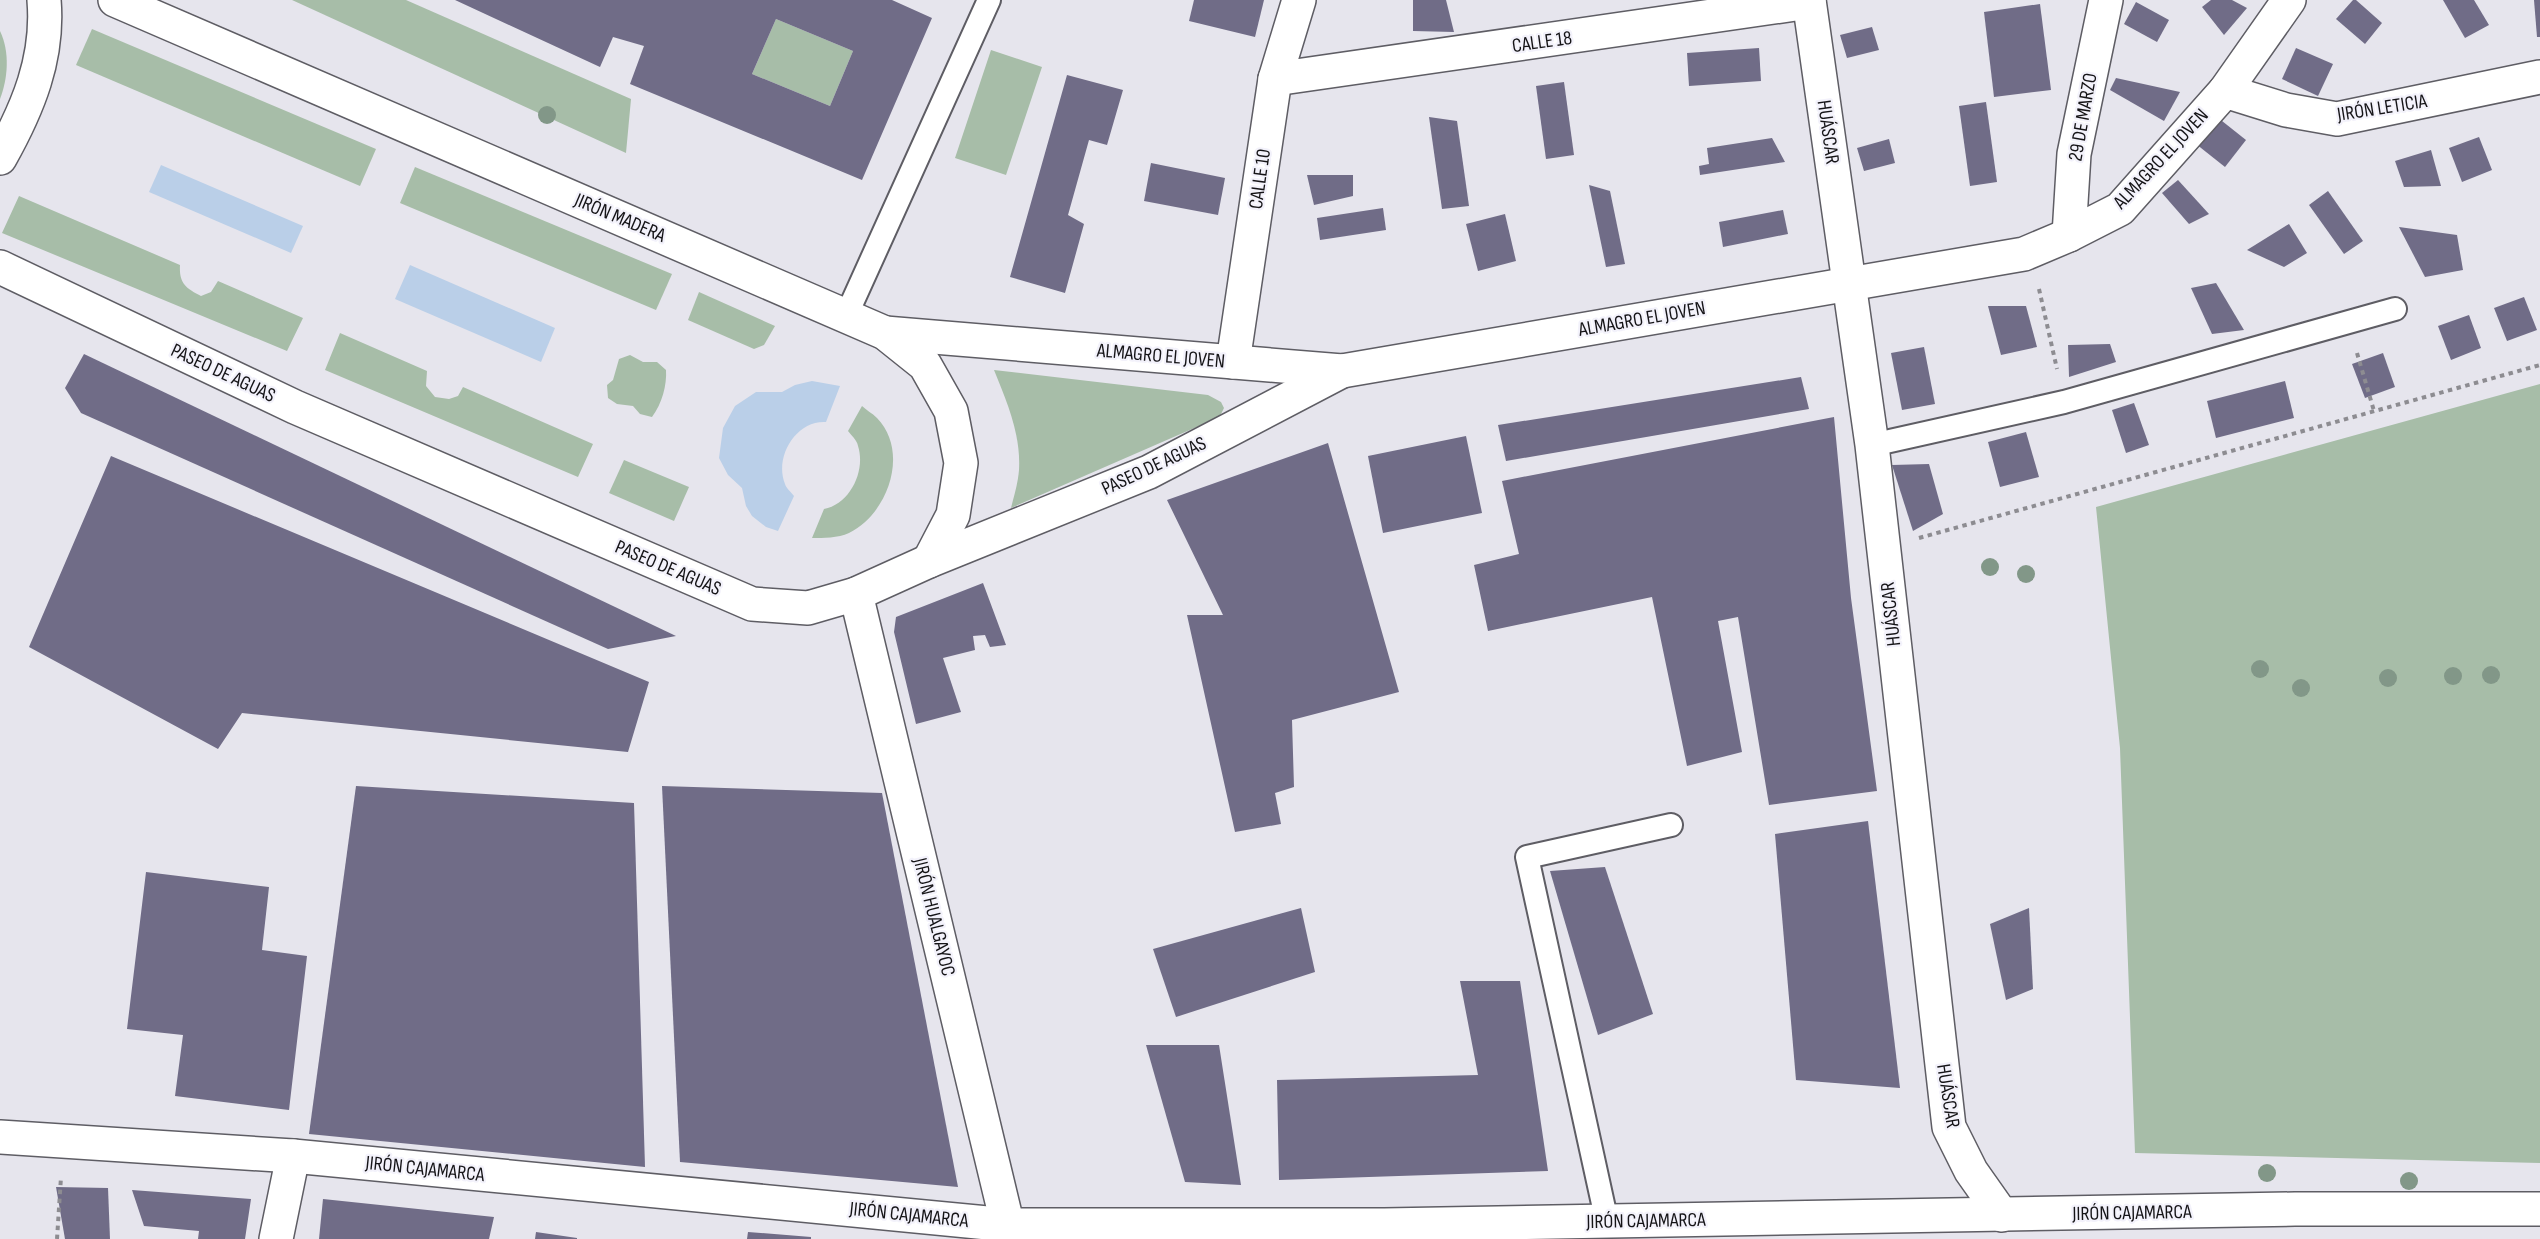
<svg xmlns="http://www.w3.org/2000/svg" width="2540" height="1239" font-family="'Sofia Sans Condensed',sans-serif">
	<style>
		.green { fill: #a7bda8 }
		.water { fill: #bacfe8 }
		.building { fill: #706c87; fill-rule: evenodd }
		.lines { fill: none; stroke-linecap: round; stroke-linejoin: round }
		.service-casing { stroke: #5e5d64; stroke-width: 26 }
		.pedestrian-casing { stroke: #5e5d64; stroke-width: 36 }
		.minor-casing { stroke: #5e5d64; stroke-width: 36 }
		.tertiary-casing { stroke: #5e5d64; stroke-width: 36 }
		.path { stroke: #8d8c91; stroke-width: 4; stroke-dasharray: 4.5 4.5; stroke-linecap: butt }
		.service { stroke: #fff; stroke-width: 22 }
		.pedestrian { stroke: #fff; stroke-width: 33 }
		.minor { stroke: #fff; stroke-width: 33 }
		.tertiary { stroke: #fff; stroke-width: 33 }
		.tree { fill: #829788 }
		.labels { text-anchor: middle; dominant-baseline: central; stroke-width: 4.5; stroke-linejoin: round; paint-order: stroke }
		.street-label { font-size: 20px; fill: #151417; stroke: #f3f2fb }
	</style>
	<rect width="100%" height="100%" fill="#e6e5ed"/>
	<!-- green -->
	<g class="green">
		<polygon points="292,0 406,0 631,99 626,153"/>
		<polygon points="776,19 853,51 830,106 752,74"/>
		<polygon points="92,29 376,149 360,186 76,65"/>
		<path d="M0,31C10,52 8,78 0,99Z"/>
		<polygon points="991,50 1042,67 1006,175 955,158"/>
		<polygon points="415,167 672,274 656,310 400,203"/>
		<path d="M19,196L180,265C179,283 185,288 201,296L211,292L218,281L303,318L287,351L2,233Z"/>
		<polygon points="699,292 775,326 764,345 754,349 688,320"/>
		<polygon points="340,333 427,371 426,386 435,397 449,399 458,396 463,387 593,444 578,477 325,370"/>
		<path d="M630,355L643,362H657L666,370C667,385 662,404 652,417L640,414L633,406L617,404L608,398L607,385L613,380L619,359Z"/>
		<path d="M994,370L1208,395L1221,402L1224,408L1221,414L1215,419L1011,508C1014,496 1018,483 1019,470C1021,434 1007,402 994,370Z"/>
		<polygon points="2540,384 2540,1163 2135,1153 2120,748 2096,507"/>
		<path d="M862,406C866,410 872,413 877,418C910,452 888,514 849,533C838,538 823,538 812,538L824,509C850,504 866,471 858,446C857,440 851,435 848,431Z"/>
		<polygon points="624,460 689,487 674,521 609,493"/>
	</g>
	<!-- water -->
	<g class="water">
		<polygon points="161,165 303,226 291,253 149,192"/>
		<polygon points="410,265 555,328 541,362 395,299"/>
		<path d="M812,381L840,386L826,422C796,420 774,457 785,484C786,488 791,492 794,496L778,531L766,527L752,516L746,506L742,488L728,475L719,458L723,428L735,406L756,392H782L795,385Z"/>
	</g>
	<!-- building -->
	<g class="building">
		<path d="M455,0H892L932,18L862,180L630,84L644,46L613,37L600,67ZM776,19L853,51L830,106L752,74Z"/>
		<polygon points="1194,0 1264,0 1255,37 1189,21"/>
		<polygon points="1413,0 1446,0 1454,32 1413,31"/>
		<polygon points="2211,0 2232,0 2247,8 2224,35 2202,7"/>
		<polygon points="2353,0 2356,0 2382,23 2365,44 2336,19"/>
		<polygon points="2443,0 2474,0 2489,25 2465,38"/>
		<polygon points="2534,0 2540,0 2540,37 2537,37"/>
		<polygon points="2136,2 2169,20 2157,42 2124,24"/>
		<polygon points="2040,4 2051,90 1994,97 1984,12"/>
		<polygon points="1872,27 1879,50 1847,58 1840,35"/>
		<polygon points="1759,48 1761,81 1689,86 1687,53"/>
		<polygon points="2296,48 2333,64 2318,96 2282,79"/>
		<polygon points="1067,75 1123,90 1107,145 1089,140 1068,215 1084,224 1065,293 1010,277"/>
		<polygon points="2116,78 2180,92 2164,121 2110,90"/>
		<polygon points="1564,82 1574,155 1546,159 1536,86"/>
		<polygon points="1986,102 1997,182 1970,186 1959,106"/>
		<polygon points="1429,117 1457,121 1469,206 1442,209"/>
		<polygon points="2217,117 2246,140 2225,167 2196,144"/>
		<polygon points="2479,137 2492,170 2462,182 2449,148"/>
		<polygon points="1772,138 1785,162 1700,175 1699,166 1709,164 1707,148"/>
		<polygon points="1889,139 1895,163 1864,171 1857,148"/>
		<polygon points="2431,150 2441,186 2404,187 2395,161"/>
		<polygon points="1151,163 1225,178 1218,215 1144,201"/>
		<polygon points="1307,175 1353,175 1353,196 1314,205"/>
		<polygon points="2178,180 2209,214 2189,224 2162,193"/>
		<polygon points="1589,185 1610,191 1625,264 1606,267"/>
		<polygon points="2328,191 2363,241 2344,254 2309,205"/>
		<polygon points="1383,208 1386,230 1320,240 1317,218"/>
		<polygon points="1783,210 1788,234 1723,247 1719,222"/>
		<polygon points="1505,214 1516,261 1478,271 1466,224"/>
		<polygon points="2289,224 2307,253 2284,267 2247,250"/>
		<polygon points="2399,227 2457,235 2463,270 2425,277"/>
		<polygon points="2216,283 2244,330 2212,334 2191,288"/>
		<polygon points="2524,297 2537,330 2507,341 2494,308"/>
		<polygon points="1988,306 2026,306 2037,347 2001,355"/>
		<polygon points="2469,315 2481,348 2451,360 2438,326"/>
		<polygon points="2110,344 2116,362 2069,377 2068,345"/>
		<polygon points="1924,347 1935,404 1902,410 1891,353"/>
		<polygon points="2383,353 2395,387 2365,398 2352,364"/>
		<polygon points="84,354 676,636 608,649 81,413 65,388"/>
		<polygon points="1801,377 1809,409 1506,461 1498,425"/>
		<polygon points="2285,381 2294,418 2216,438 2207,401"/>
		<polygon points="2134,403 2149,445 2126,453 2112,410"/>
		<polygon points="1834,417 1851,598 1877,791 1769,805 1738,617 1718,621 1742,752 1687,766 1652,597 1488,631 1474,565 1519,554 1502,481"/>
		<polygon points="2026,432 2039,477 2000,487 1988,442"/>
		<polygon points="1466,436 1482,513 1383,533 1368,456"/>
		<polygon points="1328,443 1399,692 1292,720 1294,787 1275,793 1281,824 1235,832 1187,615 1223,615 1167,500"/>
		<polygon points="111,456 649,682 628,752 242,713 218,749 29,647"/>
		<polygon points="1929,464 1943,514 1913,531 1892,465"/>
		<polygon points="983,583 1006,645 990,647 985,635 973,636 975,650 943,658 961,712 916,724 894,632 896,617"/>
		<polygon points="356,786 634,803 645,1167 309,1134"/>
		<polygon points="662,786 882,793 958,1187 680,1162"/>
		<polygon points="1868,821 1900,1088 1796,1080 1775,834"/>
		<polygon points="1605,867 1653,1014 1598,1035 1550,871"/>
		<polygon points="146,872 269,887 262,950 307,956 289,1110 175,1096 183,1035 127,1029"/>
		<polygon points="1301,908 1315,972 1176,1017 1153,949"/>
		<polygon points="2029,908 2033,989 2006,1000 1990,924"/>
		<polygon points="1460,981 1520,981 1548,1171 1279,1180 1277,1080 1478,1075"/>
		<polygon points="1146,1045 1219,1045 1241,1185 1185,1182"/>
		<polygon points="56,1187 108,1188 110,1239 65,1239"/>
		<polygon points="132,1190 251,1199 245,1239 198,1239 199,1231 144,1226"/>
		<polygon points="323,1199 494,1217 489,1239 319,1239"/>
		<polygon points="536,1232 577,1238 577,1239 535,1239"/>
		<polygon points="748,1232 811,1237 811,1239 747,1239"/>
	</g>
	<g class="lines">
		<defs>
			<g id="service">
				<polyline points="846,316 989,0"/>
				<polyline points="1872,445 2064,402 2395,309"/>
				<polyline points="1607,1222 1527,857 1671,825"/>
			</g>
			<polyline id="pedestrian" points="856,594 1011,1239"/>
			<g id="minor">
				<polyline points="1809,0 1849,283"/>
				<polyline points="1275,79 1809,2"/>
				<polyline points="2225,91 2289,0"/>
				<polyline points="2069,235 2074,154 2106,0"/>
				<polyline points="1233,362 1275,79 1299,0"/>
			</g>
			<g id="tertiary">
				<polyline points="115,0 885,333 925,365 951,411 961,463 953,515 929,561"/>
				<path d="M0,158C28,108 49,58 44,0"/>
				<polyline points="0,267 295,407 752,604 808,608 856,594 929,561 1149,472 1342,371"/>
				<polyline points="1849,283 1872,445 1949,1127 1971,1171 2002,1215"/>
				<polyline points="885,333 1342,371 2024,254 2069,235 2120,209 2225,91 2286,110 2337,119 2540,77"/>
				<polyline points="0,1137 293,1156 1008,1225 1384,1225 2295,1209 2540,1209"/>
				<polyline points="276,1239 293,1156"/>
			</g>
		</defs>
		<!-- service casing -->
		<use href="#service" class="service-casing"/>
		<!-- pedestrian casing -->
		<use href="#pedestrian" class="pedestrian-casing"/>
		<!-- minor casing -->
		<use href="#minor" class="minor-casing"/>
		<!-- tertiary casing -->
		<use href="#tertiary" class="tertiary-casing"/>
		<!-- path -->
		<g class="path">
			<polyline points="2039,289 2057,369"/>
			<polyline points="2357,353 2374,411"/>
			<polyline points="1919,538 2540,365"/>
			<polyline points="57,1239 61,1177"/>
		</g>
		<!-- service -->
		<use href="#service" class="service"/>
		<!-- pedestrian -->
		<use href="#pedestrian" class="pedestrian"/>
		<!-- minor -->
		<use href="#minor" class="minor"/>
		<!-- tertiary -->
		<use href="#tertiary" class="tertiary"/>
	</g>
	<!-- trees -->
	<g class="tree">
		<circle cx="547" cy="115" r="9"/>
		<circle cx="1990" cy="567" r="9"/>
		<circle cx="2026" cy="574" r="9"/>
		<circle cx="2260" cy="669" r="9"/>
		<circle cx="2491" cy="675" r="9"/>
		<circle cx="2453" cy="676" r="9"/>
		<circle cx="2388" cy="678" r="9"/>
		<circle cx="2301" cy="688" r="9"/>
		<circle cx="2267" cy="1173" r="9"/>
		<circle cx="2409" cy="1181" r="9"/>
	</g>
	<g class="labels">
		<!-- street labels -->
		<g class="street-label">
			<text transform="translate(1542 42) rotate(-8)">CALLE 18</text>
			<text transform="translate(2382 108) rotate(-9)">JIRÓN LETICIA</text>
			<text transform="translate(2083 117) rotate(-80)">29 DE MARZO</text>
			<text transform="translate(1828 132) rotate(82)">HUÁSCAR</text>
			<text transform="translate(2161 159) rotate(-47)">ALMAGRO EL JOVEN</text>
			<text transform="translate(1260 179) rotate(-82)">CALLE 10</text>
			<text transform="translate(620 218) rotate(23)">JIRÓN MADERA</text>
			<text transform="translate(1642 319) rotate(-10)">ALMAGRO EL JOVEN</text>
			<text transform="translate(1161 356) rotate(5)">ALMAGRO EL JOVEN</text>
			<text transform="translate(223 373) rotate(25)">PASEO DE AGUAS</text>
			<text transform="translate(1154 466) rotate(-25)">PASEO DE AGUAS</text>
			<text transform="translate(668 568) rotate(23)">PASEO DE AGUAS</text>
			<text transform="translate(1891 614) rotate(-96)">HUÁSCAR</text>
			<text transform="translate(934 917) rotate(76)">JIRÓN HUALGAYOC</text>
			<text transform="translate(1948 1096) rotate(81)">HUÁSCAR</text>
			<text transform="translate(425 1169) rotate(6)">JIRÓN CAJAMARCA</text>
			<text transform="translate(2132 1213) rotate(-1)">JIRÓN CAJAMARCA</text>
			<text transform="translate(909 1215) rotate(6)">JIRÓN CAJAMARCA</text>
			<text transform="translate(1646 1221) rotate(-1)">JIRÓN CAJAMARCA</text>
		</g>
	</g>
</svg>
